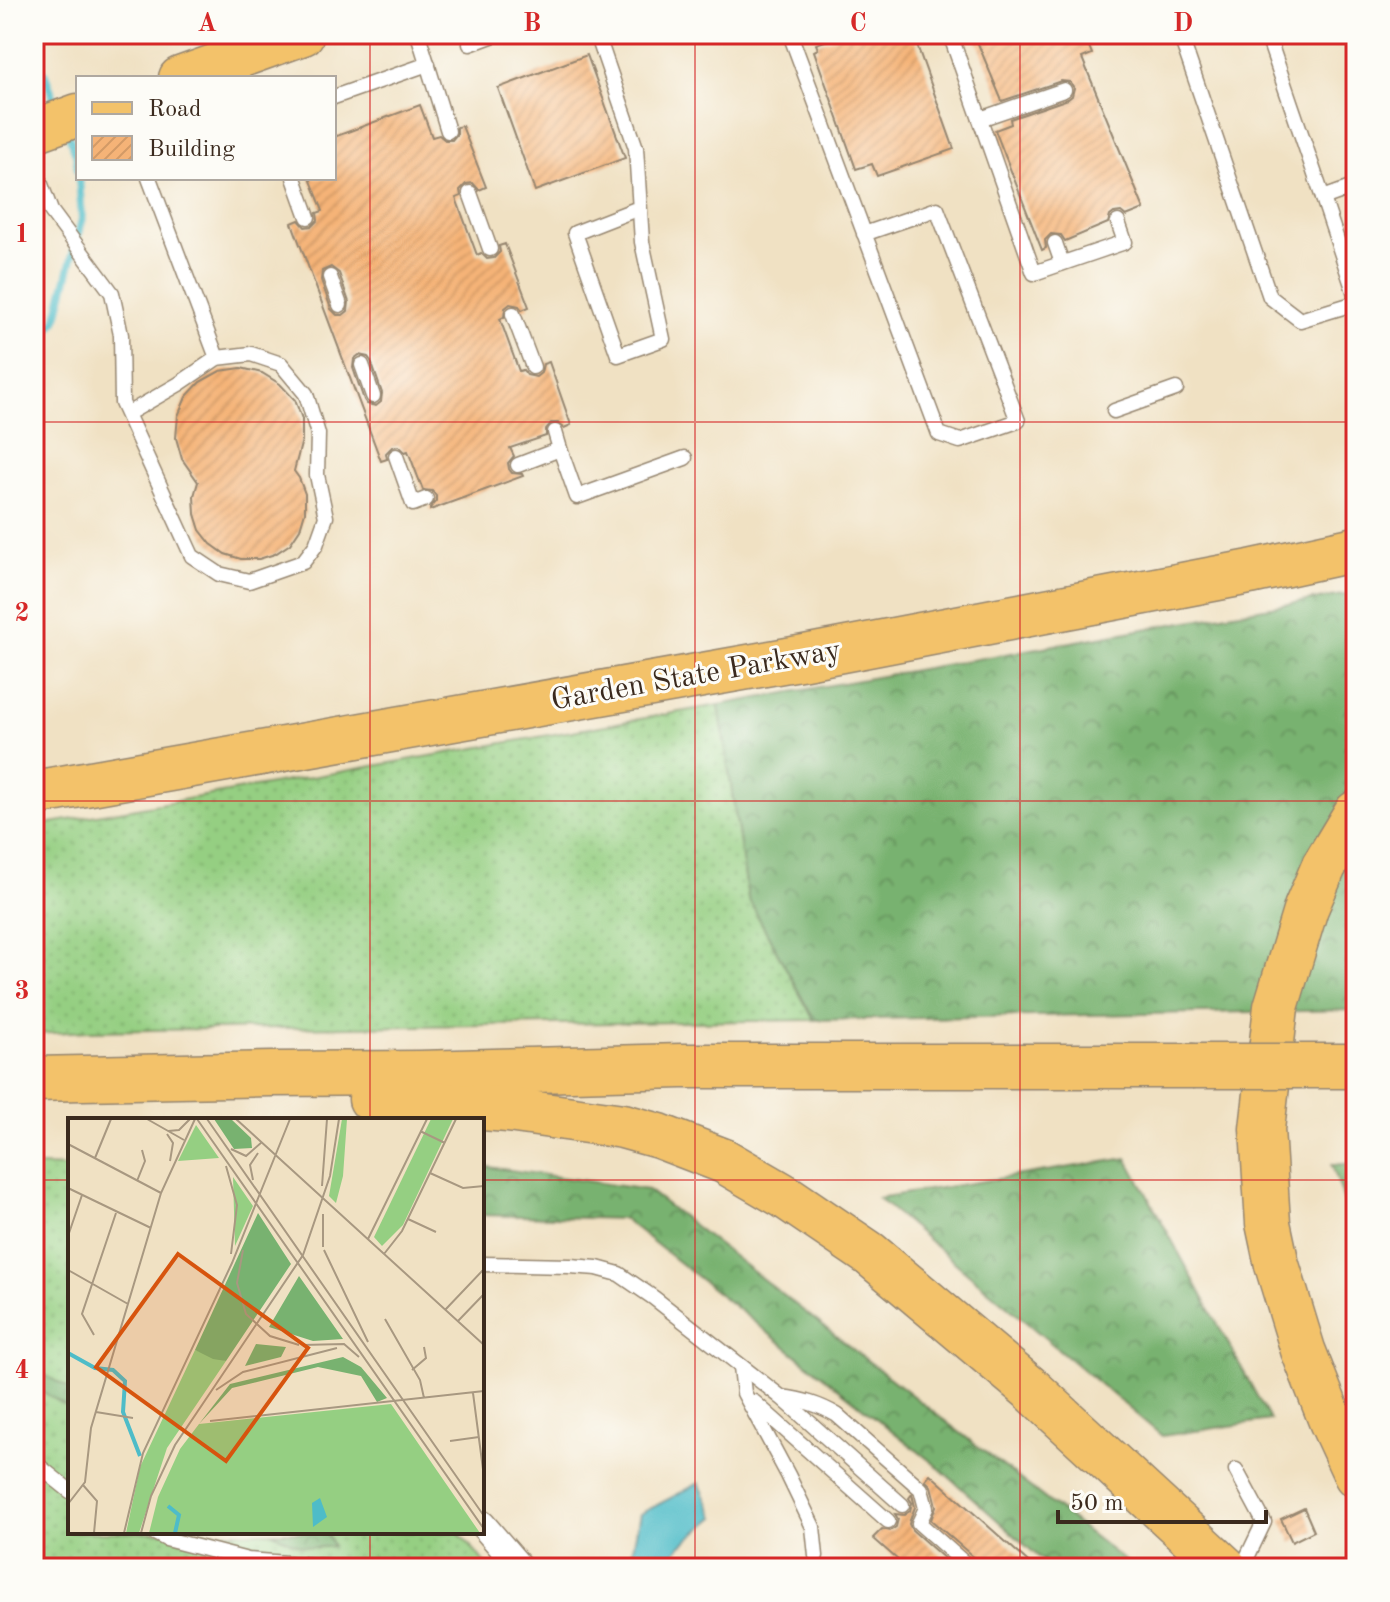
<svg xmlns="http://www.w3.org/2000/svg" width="1390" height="1602" font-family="'Old Standard TT',serif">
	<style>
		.grass { fill: url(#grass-dots); stroke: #687c50; stroke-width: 2 }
		.forest { fill: url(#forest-crowns); stroke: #5a6e47; stroke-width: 2 }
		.water { fill: #4ebcc8; stroke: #447373; stroke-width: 2 }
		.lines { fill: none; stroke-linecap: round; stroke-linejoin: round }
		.stream { stroke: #4ebcc8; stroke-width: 8 }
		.building { fill: url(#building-hatch); fill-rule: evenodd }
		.lane-casing { stroke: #968670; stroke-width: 17 }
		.street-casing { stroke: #968670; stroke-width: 29 }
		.primary-casing { stroke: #968670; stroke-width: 45 }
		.highway-casing { stroke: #968670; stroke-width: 47 }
		.lane { stroke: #fff; stroke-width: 14 }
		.street { stroke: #fff; stroke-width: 26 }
		.primary { stroke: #f3c26a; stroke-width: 42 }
		.highway { stroke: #f3c26a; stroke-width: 44 }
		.highway-bridge-casing { stroke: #968670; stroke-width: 47; stroke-linecap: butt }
		.highway-bridge { stroke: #f3c26a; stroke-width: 44 }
		.grid { fill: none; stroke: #d62828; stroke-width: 2; stroke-opacity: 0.55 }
		.labels { text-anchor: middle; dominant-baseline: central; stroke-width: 6; stroke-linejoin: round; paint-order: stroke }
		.street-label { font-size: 30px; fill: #3b2a1e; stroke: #fdfcf7 }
		.inset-river { fill: none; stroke: #4ebcc8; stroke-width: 4 }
		.inset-road { fill: none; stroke: #a89881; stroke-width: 2 }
		.view { fill: #d7540e; fill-opacity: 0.15; stroke: #d7540e; stroke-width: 4 }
		.inset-edge { fill: none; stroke: #3b2a1e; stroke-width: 4 }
		.neatline { fill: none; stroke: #d62828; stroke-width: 3 }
		.grid-label { font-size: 26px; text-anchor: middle; font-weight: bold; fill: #d62828 }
	</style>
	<defs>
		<pattern id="grass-dots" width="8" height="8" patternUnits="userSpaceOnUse" patternTransform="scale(2)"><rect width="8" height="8" fill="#95cf82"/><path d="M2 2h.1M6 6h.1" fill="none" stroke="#81b270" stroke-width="1.8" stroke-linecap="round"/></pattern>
		<pattern id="forest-crowns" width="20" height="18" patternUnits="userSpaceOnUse" patternTransform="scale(2)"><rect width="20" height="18" fill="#78b270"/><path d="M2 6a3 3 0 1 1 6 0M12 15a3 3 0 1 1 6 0" fill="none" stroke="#64915b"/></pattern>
		<pattern id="building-hatch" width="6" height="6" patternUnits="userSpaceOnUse" patternTransform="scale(2)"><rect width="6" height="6" fill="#f5b377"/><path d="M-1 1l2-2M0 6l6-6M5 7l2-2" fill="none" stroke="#d39a66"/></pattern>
	</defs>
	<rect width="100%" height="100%" fill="#fdfcf7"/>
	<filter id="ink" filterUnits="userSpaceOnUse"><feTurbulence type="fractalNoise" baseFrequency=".0125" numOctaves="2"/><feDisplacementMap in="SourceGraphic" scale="16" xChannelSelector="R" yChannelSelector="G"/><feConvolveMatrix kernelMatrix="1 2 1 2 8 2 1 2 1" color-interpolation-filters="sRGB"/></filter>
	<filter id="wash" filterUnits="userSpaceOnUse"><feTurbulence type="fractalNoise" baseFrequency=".006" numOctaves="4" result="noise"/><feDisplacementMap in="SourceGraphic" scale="32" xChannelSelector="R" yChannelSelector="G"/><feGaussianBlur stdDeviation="1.8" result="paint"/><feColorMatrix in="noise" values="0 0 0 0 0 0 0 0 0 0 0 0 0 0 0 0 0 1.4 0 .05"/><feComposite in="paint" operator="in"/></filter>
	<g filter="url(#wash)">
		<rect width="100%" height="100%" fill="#f0e1c3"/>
		<!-- grass -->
		<g class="grass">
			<polygon points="719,705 748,898 814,1020 88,1031 34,1034 34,826"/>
			<polygon points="34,1166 70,1167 70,1532 458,1532 490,1568 34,1568"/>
		</g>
		<!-- forest -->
		<g class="forest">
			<polygon points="1356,593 1356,1010 814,1020 748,898 719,705 1234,613"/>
			<polygon points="1127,1158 1270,1420 1162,1436 878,1198"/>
			<polygon points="1356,1163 1356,1235 1332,1165"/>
			<polygon points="482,1166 648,1190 1134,1568 1051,1568 938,1467 624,1219 482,1215"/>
			<polygon points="34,1369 70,1389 70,1409 34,1386"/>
			<path d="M273,1532H326L333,1546C310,1550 293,1545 273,1532Z"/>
		</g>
		<!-- water -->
		<polygon class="water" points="699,1483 715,1517 680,1546 665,1568 629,1568 640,1514"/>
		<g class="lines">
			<!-- stream -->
			<g class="stream">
				<polyline points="34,62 45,75 58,109"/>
				<polyline points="68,133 77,157 78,171"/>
				<polyline points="34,344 56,321 82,219 79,178"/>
			</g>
		</g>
		<g id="blocks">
			<!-- building -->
			<g class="building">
				<polygon points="845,34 913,34 954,149 877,176 872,164 856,169 814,51 818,49 816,44"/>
				<polygon points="974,34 1084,34 1092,54 1082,58 1144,209 1126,216 1121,212 1114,213 1110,216 1108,223 1065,241 1061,235 1051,234 1045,240 1046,248 1042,250 995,130 1011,124 1010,119 1068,99 1072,96 1074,88 1070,82 1061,81 1002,101"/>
				<polygon points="587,55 625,158 535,191 498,88"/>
				<path d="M420,105L432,137L439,135L445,140H452L457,134V127L462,126L486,187L479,190L473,183L466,184L460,190L461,196L456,198L477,255L481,253L487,259L494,258L500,252L499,246L505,244L529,307L522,310L519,306L510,304L505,308L504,317L500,319L519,371L523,370L527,375L536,377L541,373L543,364L549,362L571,425L564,428L558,423H551L546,429V436L510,448L514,456L508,463L509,469L512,473L522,474L523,476L430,510V508L436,501V496L432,491L423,490L408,451L405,452L399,446L392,447L386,453L387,459L381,461L292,223L299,220L305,227L312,226L318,220L317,213L323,211L310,178H334V137ZM331,267L339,273L349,302L348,311L343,315H337L331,309L321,280L322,271ZM359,355L368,357L371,361L382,393L381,402L376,406L367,404L364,400L353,368L354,359Z"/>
				<polygon points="241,368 262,373 280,384 295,400 302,419 302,440 294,471 299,478 305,494 305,512 300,529 290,544 275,554 259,559 241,559 225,554 211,544 200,530 195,514 194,496 198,482 182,459 176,438 178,416 186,397 200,382 220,371"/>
				<polygon points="930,1474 1035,1568 980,1568 977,1560 931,1520 936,1506 931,1486 925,1480"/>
				<polygon points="912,1494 915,1507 910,1520 909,1524 912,1530 955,1568 907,1568 873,1538 882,1529 890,1531 896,1527 898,1519 895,1514 904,1515 910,1511 912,1503 909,1498"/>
				<polygon points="1304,1508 1314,1531 1292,1542 1281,1519"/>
			</g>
		</g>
	</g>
	<g filter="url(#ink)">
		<use href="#blocks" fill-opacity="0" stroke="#968670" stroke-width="2"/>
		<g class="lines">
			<defs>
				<g id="lane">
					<polyline points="418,34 448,131"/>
					<polyline points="597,34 636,148 642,242 663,339 618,355 575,233 639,208"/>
					<polyline points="790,34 939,434 960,441 1018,421 937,209 864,234"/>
					<polyline points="950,34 1034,273 1125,242 1118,222"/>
					<polyline points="1180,34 1270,297 1300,320 1356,303"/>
					<polyline points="1267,34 1323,198 1356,186"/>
					<polyline points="470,44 497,34"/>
					<polyline points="334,97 428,64"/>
					<polyline points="980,119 1064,90"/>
					<polyline points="34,166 51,211 112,293 121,335 122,403 192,556 219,574 249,581 303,562 316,545 326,517 317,475 318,434 306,394 281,364 251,354 217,358 179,384 127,414"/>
					<polyline points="149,178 217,358"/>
					<polyline points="294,178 308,217"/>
					<polyline points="470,193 490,249"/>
					<polyline points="1323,198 1356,297"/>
					<polyline points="1055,243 1062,263"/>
					<polyline points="330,277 340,305"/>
					<polyline points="513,314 533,367"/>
					<polyline points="362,365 373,396"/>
					<polyline points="1114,411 1176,389"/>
					<polyline points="560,449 577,497 685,458"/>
					<polyline points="396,456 413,504 426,499"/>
					<polyline points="518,465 560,449 555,432"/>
					<path d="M482,1264L570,1266L597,1268L619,1274L654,1298L781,1397C803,1400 818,1404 837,1415L921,1489L926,1508L919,1523L970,1568"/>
					<polyline points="741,1367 744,1393 788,1475 813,1527 816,1556"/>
					<polyline points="781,1397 902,1505"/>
					<polyline points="754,1402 888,1521"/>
					<polyline points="34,1462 70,1491"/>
					<polyline points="1236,1470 1264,1522 1242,1568"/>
					<polyline points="153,1532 166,1539 248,1560 351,1568"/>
				</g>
				<polyline id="street" points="482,1524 520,1568"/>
				<g id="primary">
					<polyline points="180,78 303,34"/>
					<polyline points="34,131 78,115"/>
				</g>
				<g id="highway">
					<polyline points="34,793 805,657 1250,572 1356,549"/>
					<polyline points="1356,813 1324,866 1306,908 1276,1007 1262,1129 1268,1223 1277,1265 1303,1350 1331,1421 1356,1475"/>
					<polyline points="34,1079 272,1074 419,1073 682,1066 1192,1066"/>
					<polyline points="371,1099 508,1110 623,1126 659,1136 724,1161 786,1197 870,1254 1031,1389 1225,1568"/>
				</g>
			</defs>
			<!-- lane casing -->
			<use href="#lane" class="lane-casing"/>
			<!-- street casing -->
			<use href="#street" class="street-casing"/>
			<!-- primary casing -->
			<use href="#primary" class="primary-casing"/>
			<!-- highway casing -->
			<use href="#highway" class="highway-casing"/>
			<!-- lane -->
			<use href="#lane" class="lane"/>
			<!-- street -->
			<use href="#street" class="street"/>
			<!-- primary -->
			<use href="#primary" class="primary"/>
			<!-- highway -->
			<use href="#highway" class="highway"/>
			<defs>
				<polyline id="highway-bridge" points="1192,1066 1349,1066"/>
			</defs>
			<!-- highway-bridge casing -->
			<use href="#highway-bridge" class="highway-bridge-casing"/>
			<!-- highway-bridge -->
			<use href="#highway-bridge" class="highway-bridge"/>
		</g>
	</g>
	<!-- grid -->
	<path class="grid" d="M370,34V1120M695,34V1568M1020,34V1568M34,422H1356M34,801H1356M34,1180H70M482,1180H1356M370,1532V1568"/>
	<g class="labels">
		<!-- street labels -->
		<g class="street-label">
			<text transform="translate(696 676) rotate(-10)">Garden State Parkway</text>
		</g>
	</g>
	<!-- overview -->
	<g transform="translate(68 1118)">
		<rect width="416" height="416" fill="#f0e1c3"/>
		<path d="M274,1H279L275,58L268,85L261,78ZM128,7L151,40L110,43ZM165,59L185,88L167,128ZM127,232L158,243L99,330L71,415H58L72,349ZM323,286L412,415H81L90,379L112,331L131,306Z" fill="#95cf82"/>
		<path d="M146,1H163L183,20L184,30L166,31ZM190,95L223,146L158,243L145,241L127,232ZM231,158L275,221L245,223L201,209ZM188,226L218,229L213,239L177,248ZM275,239L293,249L319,280L309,284L293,258L250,249L164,270L131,306L162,266Z" fill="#78b270"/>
		<path d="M363,1H385L335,107L314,128L306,119Z" fill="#95cf82"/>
		<path d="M252,380L259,399L245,409L244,385Z" fill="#4ebcc8"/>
		<path class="inset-river" d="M0,235L27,250L45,252L57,263L55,294L72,338M100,388L111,397L107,415"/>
		<path class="inset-road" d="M79,1L116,22M129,1L416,411M139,1L416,398M168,1L416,227M100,13L111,12L122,1M352,13L377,25M99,16L105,25L102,43M0,26L93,75M163,31L178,38L194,24M27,40L43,1M158,48L169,87L163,136M362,55L395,70L416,68M185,62L182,47L190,35M69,63L77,43L74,32M254,68L259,1M0,70L83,110M340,101L368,114M0,118L14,77M300,121L359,1M255,129V96M175,132L169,165L178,196L202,218L231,227M256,132L300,224M316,136L334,113L388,1M0,152L60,186M377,192L416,151M317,201L352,262L356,280M390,203L416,176M26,217L14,196L48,95M234,227L276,226L291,239M344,252L358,240L356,229M148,272L175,254L269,230M405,275L416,359M28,294L65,300M142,303L416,273M382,323L411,319M15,367L29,383L26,415M0,386L17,364L23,310L93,75L127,1M56,415L75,335L164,145L222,1M73,415L83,378L107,327L235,137L262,58L271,1"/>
		<path class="view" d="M110,136L240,230L158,343L28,249Z"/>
		<rect width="416" height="416" class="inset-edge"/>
	</g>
	<!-- margin -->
	<rect width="1390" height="1602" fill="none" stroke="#fdfcf7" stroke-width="88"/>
	<!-- legend -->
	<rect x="76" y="76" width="260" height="104" fill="#fdfcf7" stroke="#afa8a0" stroke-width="2"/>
	<rect x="92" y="102" width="40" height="12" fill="#f3c26a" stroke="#afa8a0" stroke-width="2"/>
	<text x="148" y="116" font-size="24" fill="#3b2a1e">Road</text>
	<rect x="92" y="136" width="40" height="24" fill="url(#building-hatch)" stroke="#afa8a0" stroke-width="2"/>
	<text x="148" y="156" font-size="24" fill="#3b2a1e">Building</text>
	<!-- scale -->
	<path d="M1058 1510v12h208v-12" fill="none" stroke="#3b2a1e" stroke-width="4"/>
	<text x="1070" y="1510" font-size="24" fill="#3b2a1e" stroke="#fdfcf7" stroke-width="6" paint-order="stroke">50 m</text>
	<rect x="44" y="44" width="1302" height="1514" class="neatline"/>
	<g class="grid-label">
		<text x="207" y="31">A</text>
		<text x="532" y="31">B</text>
		<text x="858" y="31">C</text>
		<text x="1183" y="31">D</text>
		<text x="22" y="242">1</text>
		<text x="22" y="621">2</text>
		<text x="22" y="999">3</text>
		<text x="22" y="1378">4</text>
	</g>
</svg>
